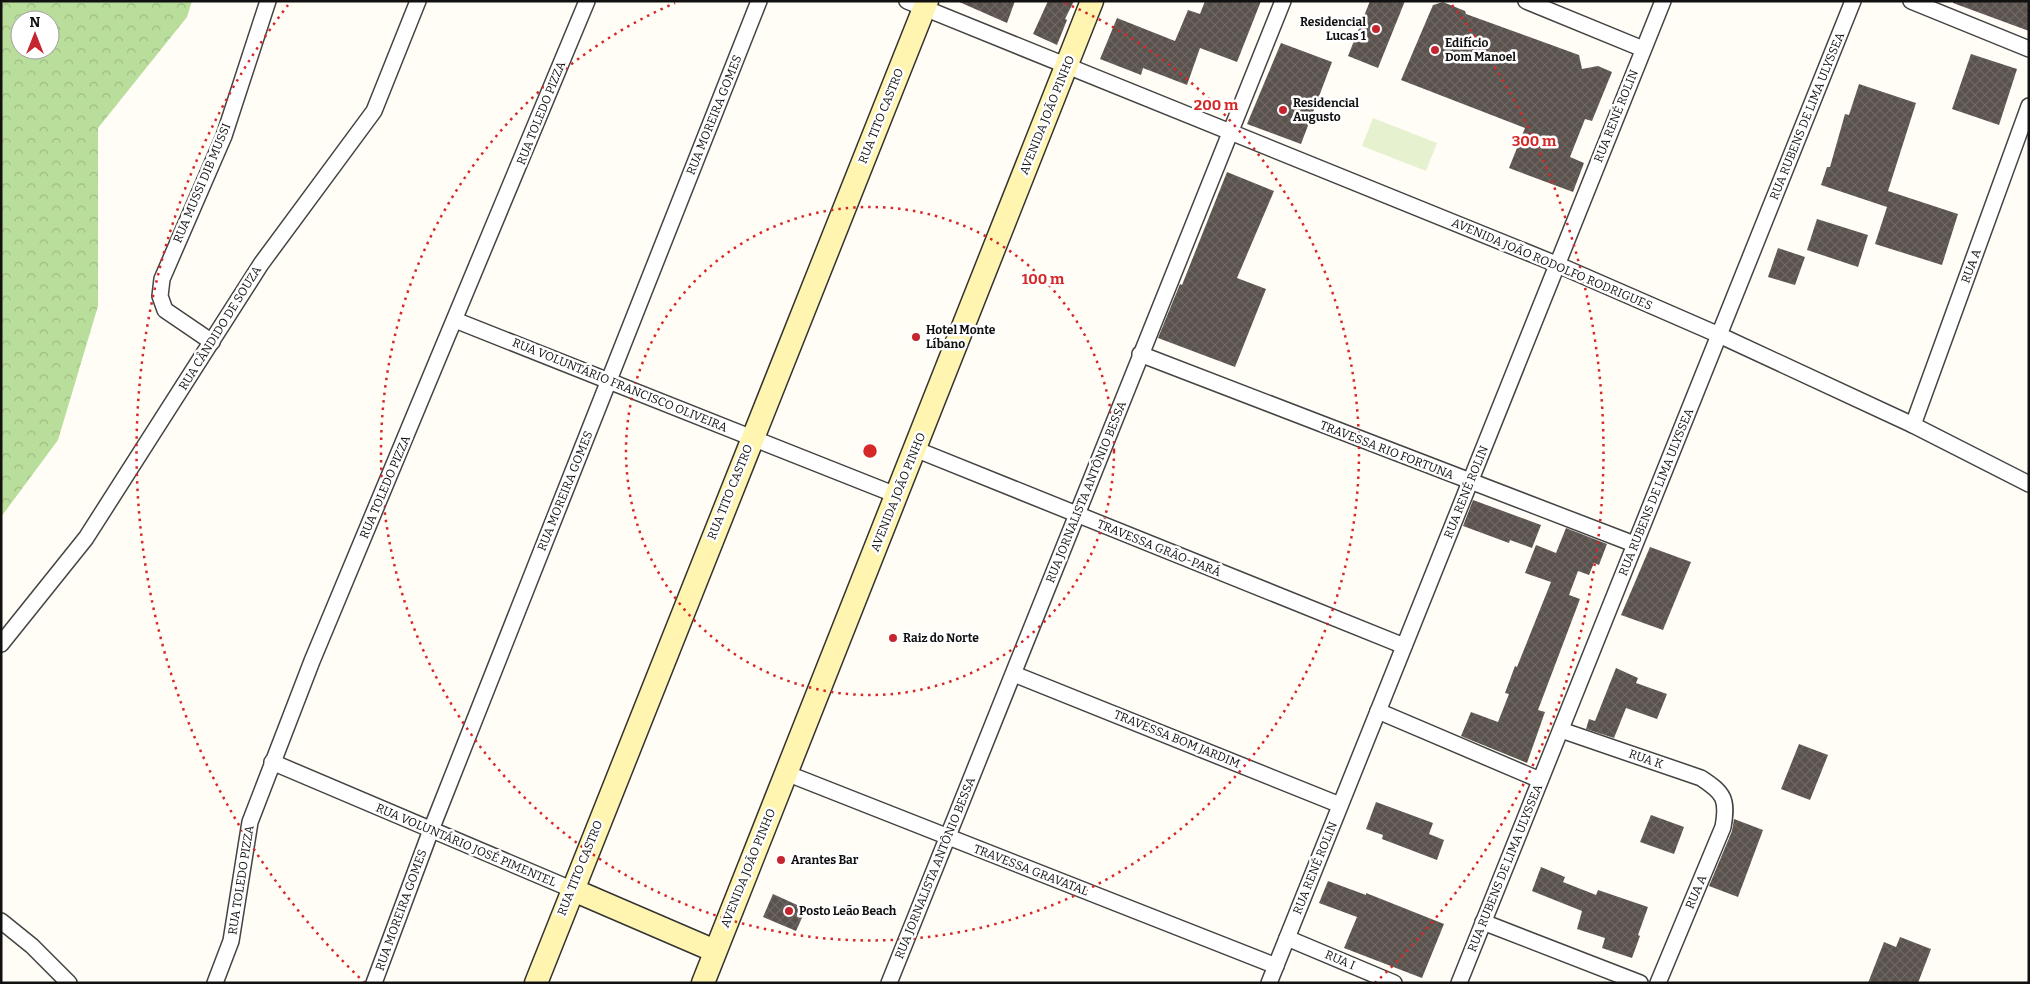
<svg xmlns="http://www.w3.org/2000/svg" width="2030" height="984" font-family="Bitter,serif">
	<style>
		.forest { fill: url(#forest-crowns); fill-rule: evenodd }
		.pitch { fill: #e6f2cf }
		.building { fill: url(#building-cross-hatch) }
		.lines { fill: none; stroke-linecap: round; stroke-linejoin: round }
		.street-casing { stroke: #444; stroke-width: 18 }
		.secondary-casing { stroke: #333; stroke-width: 25 }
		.street { stroke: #fff; stroke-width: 15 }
		.secondary { stroke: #fff5b0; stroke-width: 22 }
		.ring { fill: none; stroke: #d62828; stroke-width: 2.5; stroke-dasharray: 2.5 5 }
		.poi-dot { fill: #c6242e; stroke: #fff; stroke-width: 2 }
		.labels { text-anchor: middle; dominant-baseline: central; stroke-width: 5; stroke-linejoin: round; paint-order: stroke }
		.poi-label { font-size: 12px; font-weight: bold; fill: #111; stroke: #fff; text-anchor: start }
		.street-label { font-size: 12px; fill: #111; stroke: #fff }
		.centre { fill: #d62828; stroke: #fff; stroke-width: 2.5 }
		.ring-label { font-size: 15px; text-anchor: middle; font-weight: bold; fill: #d62828; stroke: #fff; stroke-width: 5; stroke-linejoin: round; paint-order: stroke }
	</style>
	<defs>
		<pattern id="forest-crowns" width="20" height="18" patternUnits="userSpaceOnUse" patternTransform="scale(1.25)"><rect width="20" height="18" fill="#b9dd9b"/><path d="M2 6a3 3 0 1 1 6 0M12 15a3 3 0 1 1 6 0" fill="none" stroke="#9ebd84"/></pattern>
		<pattern id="building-cross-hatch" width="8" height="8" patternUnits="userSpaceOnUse" patternTransform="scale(1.25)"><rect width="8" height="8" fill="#5a524d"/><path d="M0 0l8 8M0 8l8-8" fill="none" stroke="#6d6662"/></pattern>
	</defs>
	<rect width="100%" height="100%" fill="#fffdf5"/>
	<!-- forest -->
	<path class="forest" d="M1,1H192L187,17L98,128V306L58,440L1,517ZM20,20H50V50H20Z"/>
	<!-- pitch -->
	<polygon class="pitch" points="1373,118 1437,143 1426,171 1362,146"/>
	<!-- building -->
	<g class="building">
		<polygon points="957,1 1015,1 1007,23"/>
		<polygon points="1048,1 1074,1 1065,19 1067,20 1057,45 1033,34"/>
		<polygon points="1205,1 1261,1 1237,62 1200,48 1187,85 1143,68 1141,75 1100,59 1117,18 1175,41 1188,10 1200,14"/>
		<polygon points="1370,1 1405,1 1378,68 1348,56"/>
		<polygon points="1953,1 2029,1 2029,31 1953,3"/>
		<polygon points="1443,2 1465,11 1466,14 1579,55 1582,69 1598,66 1612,72 1592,121 1585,119 1570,157 1584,163 1573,192 1509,168 1525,128 1401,80 1433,5"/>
		<polygon points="1281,43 1332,62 1301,144 1247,124"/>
		<polygon points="1971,54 2017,69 1999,125 1952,109"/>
		<polygon points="1859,84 1916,103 1888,191 1958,214 1942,265 1875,244 1887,207 1821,185 1827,167 1830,167 1845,114 1849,115"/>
		<polygon points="1227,172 1274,191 1237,278 1266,289 1235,367 1158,338 1180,284 1182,285"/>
		<polygon points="1817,219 1868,235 1858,267 1807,250"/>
		<polygon points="1778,248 1805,257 1795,285 1768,277"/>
		<polygon points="1473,500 1541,525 1532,548 1510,540 1509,543 1463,526"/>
		<polygon points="1566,528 1607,544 1599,565 1594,563 1589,575 1578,571 1569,595 1580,599 1538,710 1545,712 1527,763 1461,736 1471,712 1498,722 1509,694 1505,693 1515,666 1517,667 1551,582 1525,573 1536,545 1556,553"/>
		<polygon points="1650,547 1691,562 1663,630 1621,615"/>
		<polygon points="1616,668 1638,678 1636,683 1667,694 1657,719 1626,708 1614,738 1586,729 1589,719 1595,721"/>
		<polygon points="1799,744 1828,755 1810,800 1781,789"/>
		<polygon points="1376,802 1433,823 1429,834 1444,840 1437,860 1382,839 1383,835 1366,829"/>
		<polygon points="1651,815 1684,827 1674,854 1640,842"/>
		<polygon points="1734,819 1763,830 1738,897 1709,886 1732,831"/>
		<polygon points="1541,867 1565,877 1563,882 1596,895 1598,890 1648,907 1638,935 1640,936 1632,958 1602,948 1605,938 1577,929 1582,911 1532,891"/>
		<polygon points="1328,881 1366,895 1366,893 1444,924 1422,978 1344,948 1357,917 1319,903"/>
		<polygon points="773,894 806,909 796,931 763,917"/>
		<polygon points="1900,937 1931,949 1918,983 1868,983 1884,942 1896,947"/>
	</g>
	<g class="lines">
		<defs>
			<g id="street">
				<polyline points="907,1 1556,264 1719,335 1913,425 2029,484"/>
				<polyline points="1526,1 1643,49"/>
				<polyline points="1911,1 2029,49"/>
				<polyline points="455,320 896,495"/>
				<polyline points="212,342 165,310 160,296 162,279 224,136 268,1"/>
				<polyline points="1140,354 1634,544"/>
				<polyline points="1913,425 2029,106"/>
				<polyline points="915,449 1404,646"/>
				<polyline points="1,644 86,538 261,264 374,111 418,1"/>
				<polyline points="1014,674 1340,805"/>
				<polyline points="1378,711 1540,780"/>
				<path d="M1561,730L1701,778C1724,793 1728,799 1723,827L1658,983"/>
				<polyline points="272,762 571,889"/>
				<polyline points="786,773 1276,966"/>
				<polyline points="1,921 32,946 69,983"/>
				<polyline points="1483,922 1640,983"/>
				<polyline points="1287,938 1394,983"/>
				<polyline points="215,983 231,941 250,822 312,661 587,1"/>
				<polyline points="374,983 431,830 759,1"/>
				<polyline points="889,983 1283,1"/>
				<polyline points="1269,983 1663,1"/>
				<polyline points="1459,983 1853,1"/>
			</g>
			<g id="secondary">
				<polyline points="571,889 715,951"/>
				<polyline points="536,983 927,1"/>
				<polyline points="703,983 1092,1"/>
			</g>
		</defs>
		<!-- street casing -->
		<use href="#street" class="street-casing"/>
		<!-- secondary casing -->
		<use href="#secondary" class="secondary-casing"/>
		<!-- street -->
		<use href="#street" class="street"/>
		<!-- secondary -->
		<use href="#secondary" class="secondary"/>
	</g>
	<!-- distance rings -->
	<g class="ring">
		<circle cx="870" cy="451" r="244"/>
		<path d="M1065 3A489 489 0 1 1 675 3"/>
		<path d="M365 983A733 733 0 0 1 288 5M1452 5A733 733 0 0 1 1375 983"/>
	</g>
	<!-- markers -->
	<g class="poi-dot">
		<circle cx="1376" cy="29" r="5"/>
		<circle cx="1435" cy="50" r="5"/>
		<circle cx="1283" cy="110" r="5"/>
		<circle cx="916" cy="337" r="5"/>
		<circle cx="893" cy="638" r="5"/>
		<circle cx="781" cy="860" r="5"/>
		<circle cx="789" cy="911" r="5"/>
	</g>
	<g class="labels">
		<!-- poi labels -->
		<g class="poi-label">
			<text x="1366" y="22" text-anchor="end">Residencial<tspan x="1366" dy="14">Lucas 1</tspan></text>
			<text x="1445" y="43">Edifício<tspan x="1445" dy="14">Dom Manoel</tspan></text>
			<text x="1293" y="103">Residencial<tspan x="1293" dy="14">Augusto</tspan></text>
			<text x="926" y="330">Hotel Monte<tspan x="926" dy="14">Líbano</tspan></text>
			<text x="903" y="638">Raiz do Norte</text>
			<text x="791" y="860">Arantes Bar</text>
			<text x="799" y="911">Posto Leão Beach</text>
		</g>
		<!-- street labels -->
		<g class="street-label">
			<text transform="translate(541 113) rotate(-68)">RUA TOLEDO PIZZA</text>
			<text transform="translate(714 115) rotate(-68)">RUA MOREIRA GOMES</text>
			<text transform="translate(1047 115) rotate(-68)">AVENIDA JOÃO PINHO</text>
			<text transform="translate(881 116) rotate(-68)">RUA TITO CASTRO</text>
			<text transform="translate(1616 116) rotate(-68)">RUA RENÉ ROLIN</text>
			<text transform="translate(1807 116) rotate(-68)">RUA RUBENS DE LIMA ULYSSEA</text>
			<text transform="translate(202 183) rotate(-67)">RUA MUSSI DIB MUSSI</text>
			<text transform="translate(1552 264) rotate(23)">AVENIDA JOÃO RODOLFO RODRIGUES</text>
			<text transform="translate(1971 266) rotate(-70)">RUA A</text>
			<text transform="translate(220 328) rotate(-58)">RUA CÂNDIDO DE SOUZA</text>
			<text transform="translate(620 385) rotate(22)">RUA VOLUNTÁRIO FRANCISCO OLIVEIRA</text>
			<text transform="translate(1387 450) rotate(21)">TRAVESSA RIO FORTUNA</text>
			<text transform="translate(385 487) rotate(-67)">RUA TOLEDO PIZZA</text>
			<text transform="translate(565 491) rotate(-68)">RUA MOREIRA GOMES</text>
			<text transform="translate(730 492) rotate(-68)">RUA TITO CASTRO</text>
			<text transform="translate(898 492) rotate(-68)">AVENIDA JOÃO PINHO</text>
			<text transform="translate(1086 492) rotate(-68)">RUA JORNALISTA ANTÔNIO BESSA</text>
			<text transform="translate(1466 492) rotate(-68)">RUA RENÉ ROLIN</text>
			<text transform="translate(1656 492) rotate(-68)">RUA RUBENS DE LIMA ULYSSEA</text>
			<text transform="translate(1159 548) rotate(22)">TRAVESSA GRÃO-PARÁ</text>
			<text transform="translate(1177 739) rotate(22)">TRAVESSA BOM JARDIM</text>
			<text transform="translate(1646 759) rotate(19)">RUA K</text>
			<text transform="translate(466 845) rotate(23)">RUA VOLUNTÁRIO JOSÉ PIMENTEL</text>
			<text transform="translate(580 868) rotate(-68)">RUA TITO CASTRO</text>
			<text transform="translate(748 868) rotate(-68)">AVENIDA JOÃO PINHO</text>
			<text transform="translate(935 868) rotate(-68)">RUA JORNALISTA ANTÔNIO BESSA</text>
			<text transform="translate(1315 868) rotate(-68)">RUA RENÉ ROLIN</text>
			<text transform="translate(1505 868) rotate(-68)">RUA RUBENS DE LIMA ULYSSEA</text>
			<text transform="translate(1031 870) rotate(21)">TRAVESSA GRAVATAL</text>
			<text transform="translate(241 880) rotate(-81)">RUA TOLEDO PIZZA</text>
			<text transform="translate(1696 892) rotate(-67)">RUA A</text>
			<text transform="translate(401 910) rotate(-70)">RUA MOREIRA GOMES</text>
			<text transform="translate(1340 960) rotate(23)">RUA I</text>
		</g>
	</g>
	<circle cx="870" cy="451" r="8" class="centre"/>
	<g class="ring-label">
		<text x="1216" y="110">200 m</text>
		<text x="1534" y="146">300 m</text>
		<text x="1043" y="284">100 m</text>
	</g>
	<!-- border -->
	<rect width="2030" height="984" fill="none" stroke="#111111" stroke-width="5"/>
	<!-- north arrow -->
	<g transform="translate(35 35)"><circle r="24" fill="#ffffff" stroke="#a0a0a0"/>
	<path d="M0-4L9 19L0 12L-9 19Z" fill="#c6242e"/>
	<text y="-8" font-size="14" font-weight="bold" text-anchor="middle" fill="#111111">N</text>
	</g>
</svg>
